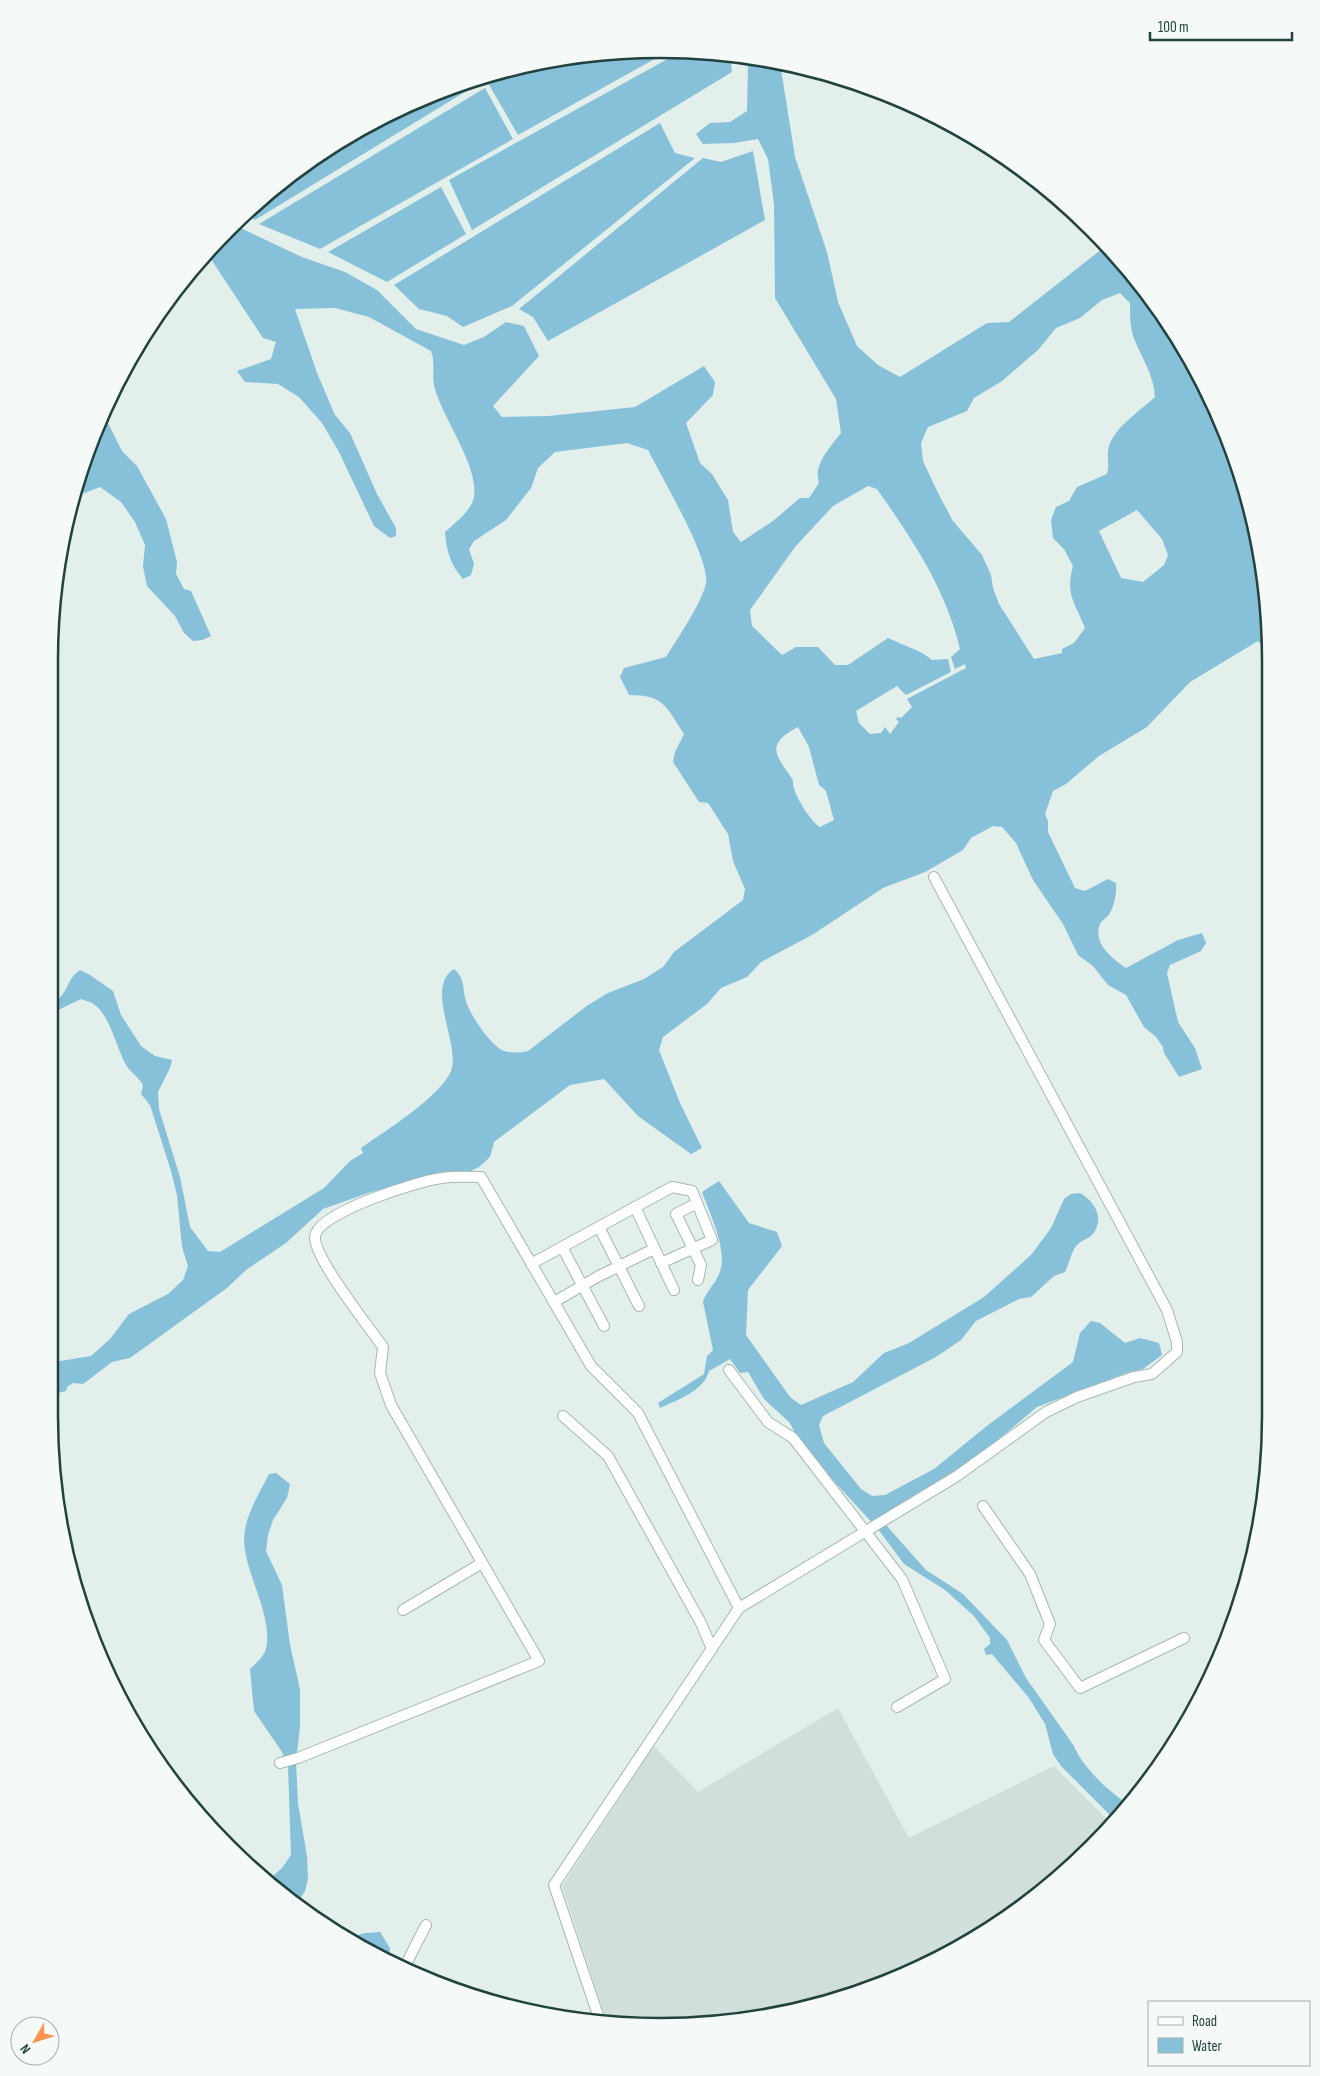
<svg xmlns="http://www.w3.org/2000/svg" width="1320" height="2076" font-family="'Sofia Sans Condensed',sans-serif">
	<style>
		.built { fill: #d1dfda }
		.water { fill: #86c1d9; fill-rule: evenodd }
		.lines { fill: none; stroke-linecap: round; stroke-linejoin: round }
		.minor-casing { stroke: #a5b8b4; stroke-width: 12 }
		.minor { stroke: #fff; stroke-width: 10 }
		.rim { fill: none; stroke: #21423e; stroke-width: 2.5 }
	</style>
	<rect width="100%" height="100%" fill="#e3efeb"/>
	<!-- built -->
	<polygon class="built" points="838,1708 909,1838 1054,1766 1113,1825 1092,1848 1000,1924 930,1964 818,2006 660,2027 607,2022 562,1886 654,1746 698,1792"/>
	<!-- water -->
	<g class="water">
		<polygon points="700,50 730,55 732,72 472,230 449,180 682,51"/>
		<polygon points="669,51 518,135 484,76 581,54"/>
		<path d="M744,57L780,63L795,157L827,252L838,302L857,346L878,365L900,377L987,323L1009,322L1107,245L1120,257L1182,351L1190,377L1218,415L1250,502L1270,620V658L1258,641L1190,682L1147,727L1099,756L1066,784L1053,791L1045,814L1048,821V832L1075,888L1085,891L1108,879L1116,883C1117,893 1114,908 1108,916C1105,919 1101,921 1100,924C1092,943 1113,959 1126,968L1178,940L1202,933L1206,943L1201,951L1170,965L1167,973L1178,1022L1195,1048L1202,1069L1179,1077L1164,1053L1163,1047L1156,1037L1144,1027L1126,995L1108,985L1093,966L1078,955L1063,924L1033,880L1016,843L1002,827L993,826L971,838L963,850L925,872L883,888L812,935L761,962L747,977L721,988L707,1004L663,1037L659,1050L680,1103L702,1148L691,1154L638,1116L604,1079L570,1085L494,1142L490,1157L479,1167L467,1173L442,1174L371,1192L323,1209L286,1243L246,1270L227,1288L130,1358L112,1362L83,1384L73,1383L67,1387L66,1391L54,1394V1362L91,1356L110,1339L129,1314L168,1294L183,1280L188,1266L182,1247L177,1195L171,1171L150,1105L141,1094L143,1085C137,1075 130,1072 126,1065C117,1049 110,1016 95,1005C92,1002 85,1001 81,999L54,1012V1003C70,991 65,981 80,970L90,975L113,991L121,1015L141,1046L155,1056L172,1060L170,1068L158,1092L159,1109L180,1177L190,1227L208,1251L220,1252L324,1188L350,1161L363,1153L361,1148C384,1132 441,1096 451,1071C461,1045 424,987 454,969C466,979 462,989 466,1001C470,1015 491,1046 504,1051C512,1053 520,1053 528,1051L588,1005L608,993L644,979L663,967L674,952L743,900L745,889L733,861L728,834L708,803L699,802L673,762L675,752L684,734C666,707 665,695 629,695L620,677L624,668L666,657C677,639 702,603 706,583C710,558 661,476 648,450L627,443L555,452L538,468L531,488L506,520L474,541L469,549L474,564L471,575L463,579C451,565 446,551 445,532C454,524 472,510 474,497C479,467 443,418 435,389C431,376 436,364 431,351L369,317L335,308L295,309L317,373L335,415L350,433L377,494L396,528V536L390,538L374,526L339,452L322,423L299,397L278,384L245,382L237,371L271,359L276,342L263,338L207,253L234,225L302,257L345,272L377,290L416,329L464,345L484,337L506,322L524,326L539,356L493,406L502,417L549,416L635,407L704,366L715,382L713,395L686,423L700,463L712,474L728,500L733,532L741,542L773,521L800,498H809L819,483C813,464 830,448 841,433L836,399L775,298L774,204L768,159L758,139L734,143L703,144L696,134L710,123L730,122L747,111L748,67ZM1120,293L1130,303C1130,316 1130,329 1135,341C1143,360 1154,376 1155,397C1141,410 1115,427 1109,446C1106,454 1110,465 1107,474L1077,487L1069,501L1056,507L1051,520L1053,538L1064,549L1073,566C1065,595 1075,602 1085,628L1074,643L1062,649V653L1034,659L999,604L993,588L991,575L982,555L953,521L938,493L923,461L921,443L928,427L967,411L974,398L1002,381L1038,350L1056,328L1080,318L1102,300ZM868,486L877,489C912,539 946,589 960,649L951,657L955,669L965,664L966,668L907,699L912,707L901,718L898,717L896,719L899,722L890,734L885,727L881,733L870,734L859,723L856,711L897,686L906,695L951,672L948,659L932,660C921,650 902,645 888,638L848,665H835L818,647H796L782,655L752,626L750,610L795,547L833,506ZM1137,510L1162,539L1168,555L1164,565L1143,582L1121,578L1099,531ZM798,727L809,747L819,785L826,791L834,820L820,827C810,821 791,791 793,780C776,755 764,745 798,727Z"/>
		<polygon points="475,79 478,84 255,220 245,213 257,200 355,131 464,81"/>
		<polygon points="485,88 513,139 320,249 259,224"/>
		<polygon points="660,123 675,153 695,158 512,306 463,327 447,316 419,309 394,285"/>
		<polygon points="753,151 765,220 548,341 533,317 519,309 703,158 721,162"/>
		<polygon points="441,187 466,234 387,282 328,252"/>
		<polygon points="103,413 122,451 137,466 166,519 177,562 176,574 184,589 191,591 211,636 202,640 193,641 184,633 175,616 147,586 143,567 145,545 135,522 121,502 100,487 77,496 95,426"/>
		<path d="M719,1181L749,1223L777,1232L782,1246L748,1290L746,1335L790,1397L801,1405L853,1382L884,1353L909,1343L984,1297L1031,1255L1051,1228L1064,1199L1071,1194L1080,1193C1096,1202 1105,1220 1092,1235C1088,1239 1082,1240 1078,1244C1072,1249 1069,1264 1065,1272L1054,1276L1031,1297L1019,1299L976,1321L961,1340L936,1357L823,1416L819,1425L824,1443L861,1489L872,1496L885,1495L934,1469L988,1425L1073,1362L1080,1333L1091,1321L1100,1323L1125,1343L1140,1338L1159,1343L1162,1355L1143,1369L1126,1373L1037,1407L980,1455L886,1525L926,1570L963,1594L1007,1640L1026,1678L1074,1746C1082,1767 1111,1794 1130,1805L1116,1821L1061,1766L1053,1754L1045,1724L1029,1698L992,1654L986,1655L984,1649L990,1644V1638L974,1616L945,1590L904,1564L878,1529L817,1463L798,1439L790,1423L764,1399L748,1372L740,1373L730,1359L709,1371C704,1391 677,1400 660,1408L658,1403L704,1374L707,1356L713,1350L703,1302C707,1289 718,1282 721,1268C726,1246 709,1212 702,1192Z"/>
		<path d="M276,1473L290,1484L287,1498L273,1520L268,1535L266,1551L282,1585L290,1645L300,1689V1727L296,1762L298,1803L307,1856L308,1879L305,1891L295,1906L266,1882L282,1868L291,1855L288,1766L282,1752L254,1711L250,1669C255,1664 262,1658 265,1652C275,1624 249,1579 245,1550C240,1523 257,1498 269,1474Z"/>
		<polygon points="380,1932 390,1948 389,1961 345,1939 365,1933"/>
	</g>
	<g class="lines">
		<defs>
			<g id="minor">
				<polyline points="635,1207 674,1290"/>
				<polyline points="599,1227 639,1306"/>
				<polyline points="562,1247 604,1326"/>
				<polyline points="661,1263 712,1240 697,1203 676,1214 701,1265 698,1280"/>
				<polyline points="531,1264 672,1187 692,1191 697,1203"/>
				<polyline points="554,1302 599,1276 654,1249"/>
				<polyline points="729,1370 768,1422 793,1438 902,1579 945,1679 897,1707"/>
				<polyline points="563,1416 608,1456 701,1623 712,1649"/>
				<polyline points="983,1506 1030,1574 1050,1624 1044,1640 1080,1688 1184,1638"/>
				<polyline points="403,1610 482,1563"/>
				<path d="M280,1763L298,1758L539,1661L391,1405L380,1373L383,1347C369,1327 314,1258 315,1237C315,1213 421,1180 442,1178C455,1176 468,1177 481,1177L591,1366L638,1413L739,1608"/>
				<polyline points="404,1968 426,1925"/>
				<polyline points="600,2021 554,1885 739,1608 957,1476 1046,1412 1077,1397 1134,1377 1152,1374 1177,1352 1177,1342 1167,1310 934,877"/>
			</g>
		</defs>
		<!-- minor casing -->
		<use href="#minor" class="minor-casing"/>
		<!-- minor -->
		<use href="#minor" class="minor"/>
	</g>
	<!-- crop -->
	<path d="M0 0H1320V2076H0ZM660 58H660A602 602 0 0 1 1262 660V1416A602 602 0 0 1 660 2018H660A602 602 0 0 1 58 1416V660A602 602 0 0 1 660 58Z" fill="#f5faf8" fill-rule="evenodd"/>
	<path class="rim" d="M660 58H660A602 602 0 0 1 1262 660V1416A602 602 0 0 1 660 2018H660A602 602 0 0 1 58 1416V660A602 602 0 0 1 660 58Z"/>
	<!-- legend -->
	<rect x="1148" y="2001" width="162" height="65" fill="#f5faf8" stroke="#a0b0ae"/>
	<rect x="1158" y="2017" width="25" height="8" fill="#ffffff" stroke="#a0b0ae"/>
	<text x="1192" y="2026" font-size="15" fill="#21423e">Road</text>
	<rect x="1158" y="2038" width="25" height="15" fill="#86c1d9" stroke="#a0b0ae"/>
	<text x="1192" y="2051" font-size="15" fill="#21423e">Water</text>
	<!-- north arrow -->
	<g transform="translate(35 2041) rotate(231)"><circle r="24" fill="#f5faf8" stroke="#a0b0ae"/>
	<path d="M0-4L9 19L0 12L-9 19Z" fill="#ff9351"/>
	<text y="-8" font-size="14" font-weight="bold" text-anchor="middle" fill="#21423e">N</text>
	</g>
	<!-- scale -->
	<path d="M1150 32v8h142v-8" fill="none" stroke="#21423e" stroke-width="2.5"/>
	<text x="1158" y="32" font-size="15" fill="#21423e" stroke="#f5faf8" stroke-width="4" paint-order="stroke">100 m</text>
</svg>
